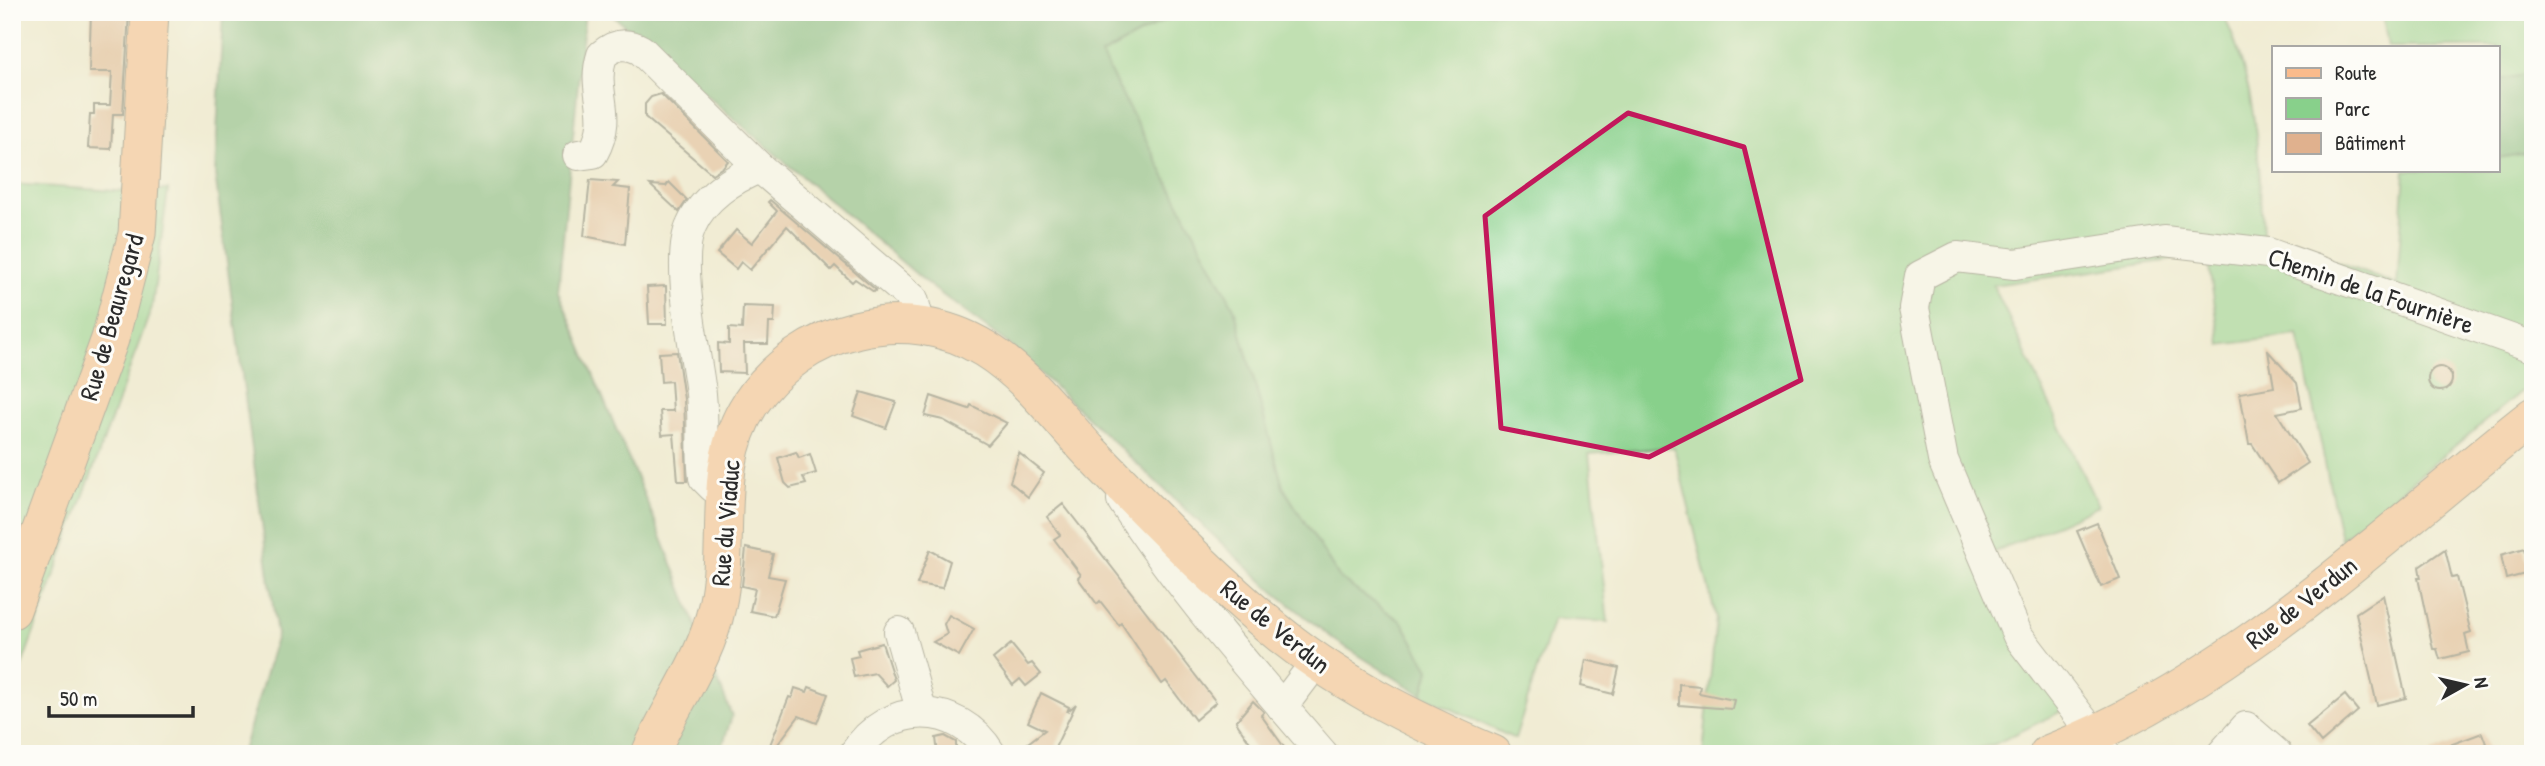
<svg xmlns="http://www.w3.org/2000/svg" width="2545" height="766" font-family="'Patrick Hand',sans-serif">
	<style>
		.green { fill: #88d08b; stroke: #5a7e5b; stroke-width: 2 }
		.forest { fill: #6eb277; stroke: #4c6e51; stroke-width: 2 }
		.building { fill: #e0b18e }
		.lines { fill: none; stroke-linecap: round; stroke-linejoin: round }
		.minor-casing { stroke: #706f66; stroke-width: 32 }
		.major-casing { stroke: #706f66; stroke-width: 39 }
		.minor { stroke: #fff; stroke-width: 30 }
		.major { stroke: #fabb8c; stroke-width: 37 }
		.marked { fill: none; stroke: #c2185b; stroke-width: 5; stroke-linejoin: round }
		.labels { text-anchor: middle; dominant-baseline: central; stroke-width: 6; stroke-linejoin: round; paint-order: stroke }
		.street-label { font-size: 26px; fill: #2b2b2b; stroke: #fdfcf7 }
	</style>
	<rect width="100%" height="100%" fill="#fdfcf7"/>
	<filter id="ink" filterUnits="userSpaceOnUse"><feTurbulence type="fractalNoise" baseFrequency=".0143" numOctaves="2"/><feDisplacementMap in="SourceGraphic" scale="14" xChannelSelector="R" yChannelSelector="G"/><feConvolveMatrix kernelMatrix="1 2 1 2 8 2 1 2 1" color-interpolation-filters="sRGB"/></filter>
	<filter id="wash" filterUnits="userSpaceOnUse"><feTurbulence type="fractalNoise" baseFrequency=".00686" numOctaves="4" result="noise"/><feDisplacementMap in="SourceGraphic" scale="28" xChannelSelector="R" yChannelSelector="G"/><feGaussianBlur stdDeviation="1.57" result="paint"/><feColorMatrix in="noise" values="0 0 0 0 0 0 0 0 0 0 0 0 0 0 0 0 0 1.4 0 .05"/><feComposite in="paint" operator="in"/></filter>
	<g filter="url(#wash)">
		<rect width="100%" height="100%" fill="#f1ecd4"/>
		<!-- green -->
		<g class="green">
			<path d="M1180,12H2222C2256,80 2260,161 2263,235L2397,285L2405,170H2498V47H2388L2382,12H2533V382L2341,539L2298,335L2221,345L2207,255L1993,285L2098,506L1990,554L2037,646L2078,703L1995,744L1956,754H1703L1716,618L1674,447L1589,454L1608,622L1553,619L1515,739L1422,695L1429,670L1402,622L1340,579L1283,487L1234,308L1101,55Z"/>
			<polygon points="12,184 116,191 168,190 152,307 12,693"/>
		</g>
		<!-- forest -->
		<g class="forest">
			<polygon points="223,12 585,12 558,291 657,526 732,716 720,754 242,754 277,635 215,174"/>
			<polygon points="609,12 1180,12 1101,55 1234,308 1283,487 1340,579 1402,622 1429,670 1422,695 1336,641 1274,592 1011,346 929,285"/>
			<polygon points="2533,73 2533,152 2498,158 2498,80"/>
		</g>
		<g id="blocks">
			<!-- building -->
			<g class="building">
				<polygon points="91,12 129,12 123,114 113,114 111,149 88,148 90,114 94,114 94,105 110,105 112,72 89,72"/>
				<polygon points="661,94 728,161 723,167 712,174 645,117 645,104 651,97"/>
				<polygon points="590,180 618,182 613,187 630,189 625,244 584,236"/>
				<polygon points="669,182 687,200 679,212 650,185 666,186"/>
				<polygon points="770,200 876,290 874,292 855,279 852,282 835,266 831,270 787,226 750,270 741,262 736,269 717,253 736,230 752,243 777,211 768,202"/>
				<polygon points="666,286 667,324 649,324 647,287"/>
				<polygon points="743,306 775,307 774,323 769,323 768,344 744,344 745,373 719,372 718,343 729,344 729,328 742,329"/>
				<polygon points="2268,351 2297,383 2302,408 2277,413 2308,463 2278,483 2252,444 2249,444 2240,393 2274,387"/>
				<polygon points="677,352 684,399 687,481 678,481 674,434 662,435 660,411 673,411 671,381 661,382 659,353"/>
				<circle cx="2440" cy="379" r="12"/>
				<polygon points="861,392 896,402 886,428 853,416"/>
				<polygon points="931,396 969,409 971,405 1007,423 988,445 943,420 925,416"/>
				<polygon points="796,452 799,458 810,454 816,473 803,477 806,484 790,488 785,483 778,458"/>
				<polygon points="1019,453 1044,473 1028,497 1010,482"/>
				<polygon points="1063,504 1216,702 1195,720 1166,681 1162,684 1121,623 1119,625 1100,601 1097,604 1078,578 1081,575 1054,539 1060,535 1047,517"/>
				<polygon points="2097,523 2120,579 2101,587 2077,531"/>
				<polygon points="746,548 773,554 768,576 785,579 774,616 750,611 755,589 742,586"/>
				<polygon points="2524,548 2529,573 2506,579 2501,555"/>
				<polygon points="2445,549 2452,578 2457,577 2471,633 2465,635 2469,652 2440,659 2437,649 2433,649 2418,578 2421,578 2419,567"/>
				<polygon points="930,550 950,561 942,588 917,584"/>
				<polygon points="2383,595 2406,698 2377,705 2356,613"/>
				<polygon points="949,615 974,629 959,656 933,642 947,634 944,624"/>
				<polygon points="882,643 894,680 887,686 875,673 854,677 850,658 859,656 857,650"/>
				<polygon points="1011,644 1028,665 1032,663 1041,674 1026,686 1020,679 1013,685 993,659"/>
				<polygon points="1586,660 1619,668 1613,694 1581,686"/>
				<polygon points="1679,684 1700,686 1699,693 1734,700 1732,709 1679,705"/>
				<polygon points="809,687 828,694 817,723 799,716 772,752 768,750 789,697 792,698 795,688 807,692"/>
				<polygon points="1041,693 1069,707 1067,712 1076,704 1052,754 1038,754 1028,743 1045,730 1028,722"/>
				<polygon points="2345,695 2358,711 2321,743 2307,726"/>
				<polygon points="1253,701 1264,712 1261,715 1289,754 1258,754 1238,725 1236,721"/>
				<polygon points="2482,733 2490,754 2431,754 2431,752"/>
				<polygon points="945,736 956,742 956,754 938,754 936,738"/>
			</g>
		</g>
	</g>
	<g filter="url(#ink)">
		<use href="#blocks" fill-opacity="0" stroke="#706f66" stroke-width="2"/>
		<g class="lines">
			<defs>
				<g id="minor">
					<path d="M578,155L593,153C615,113 590,93 602,55C615,44 626,42 641,50L760,168"/>
					<path d="M723,487H713L704,478C700,448 705,417 700,386C695,348 675,260 691,226C703,198 733,178 760,168L913,299L920,325"/>
					<path d="M1122,500C1181,591 1252,672 1323,754"/>
					<polyline points="899,632 922,713"/>
					<polyline points="1282,707 1316,662"/>
					<path d="M854,754C888,700 958,700 991,754"/>
					<polyline points="2105,754 2095,736 2018,636 1943,460 1914,308 1920,276 1957,257 2015,264 2164,241 2268,253 2533,347"/>
					<polyline points="2222,754 2246,727 2277,754"/>
				</g>
				<g id="major">
					<polyline points="12,610 110,339 137,234 150,12"/>
					<path d="M650,754C671,704 706,660 717,606C732,539 710,465 750,404C800,328 906,300 985,349C1027,375 1057,417 1091,453C1148,512 1206,572 1269,625C1335,681 1413,720 1493,754"/>
					<path d="M2048,754C2234,681 2378,538 2533,416"/>
				</g>
			</defs>
			<!-- minor casing -->
			<use href="#minor" class="minor-casing"/>
			<!-- major casing -->
			<use href="#major" class="major-casing"/>
			<!-- minor -->
			<use href="#minor" class="minor"/>
			<!-- major -->
			<use href="#major" class="major"/>
		</g>
	</g>
	<!-- marked area -->
	<path d="M0 0H2545V766H0ZM1628,113L1744,147L1801,380L1649,457L1501,428L1485,216Z" fill="#f1ecd4" fill-opacity=".55" fill-rule="evenodd"/>
	<path class="marked" d="M1628,113L1744,147L1801,380L1649,457L1501,428L1485,216Z"/>
	<g class="labels">
		<!-- street labels -->
		<g class="street-label">
			<text transform="translate(2371 290) rotate(19)">Chemin de la Fournière</text>
			<text transform="translate(111 317) rotate(-74)">Rue de Beauregard</text>
			<text transform="translate(725 523) rotate(-85)">Rue du Viaduc</text>
			<text transform="translate(2301 602) rotate(-38)">Rue de Verdun</text>
			<text transform="translate(1276 626) rotate(39)">Rue de Verdun</text>
		</g>
	</g>
	<!-- margin -->
	<rect width="2545" height="766" fill="none" stroke="#fdfcf7" stroke-width="42"/>
	<!-- legend -->
	<rect x="2272" y="46" width="228" height="126" fill="#fdfcf7" stroke="#a9a8a5" stroke-width="2"/>
	<rect x="2286" y="68" width="35" height="10" fill="#fabb8c" stroke="#a9a8a5" stroke-width="2"/>
	<text x="2335" y="80" font-size="21" fill="#2b2b2b">Route</text>
	<rect x="2286" y="98" width="35" height="21" fill="#88d08b" stroke="#a9a8a5" stroke-width="2"/>
	<text x="2335" y="116" font-size="21" fill="#2b2b2b">Parc</text>
	<rect x="2286" y="133" width="35" height="21" fill="#e0b18e" stroke="#a9a8a5" stroke-width="2"/>
	<text x="2335" y="150" font-size="21" fill="#2b2b2b">Bâtiment</text>
	<!-- north arrow -->
	<g transform="translate(2465 685) rotate(82)" stroke="#fdfcf7" stroke-width="5" paint-order="stroke">
	<path d="M0-5L12 26L0 18L-12 26Z" fill="#2b2b2b"/>
	<text y="-10" font-size="19" font-weight="bold" text-anchor="middle" fill="#2b2b2b">N</text>
	</g>
	<!-- scale -->
	<path d="M49 706v10h144v-10" fill="none" stroke="#2b2b2b" stroke-width="3.5"/>
	<text x="60" y="706" font-size="21" fill="#2b2b2b" stroke="#fdfcf7" stroke-width="5" paint-order="stroke">50 m</text>
</svg>
